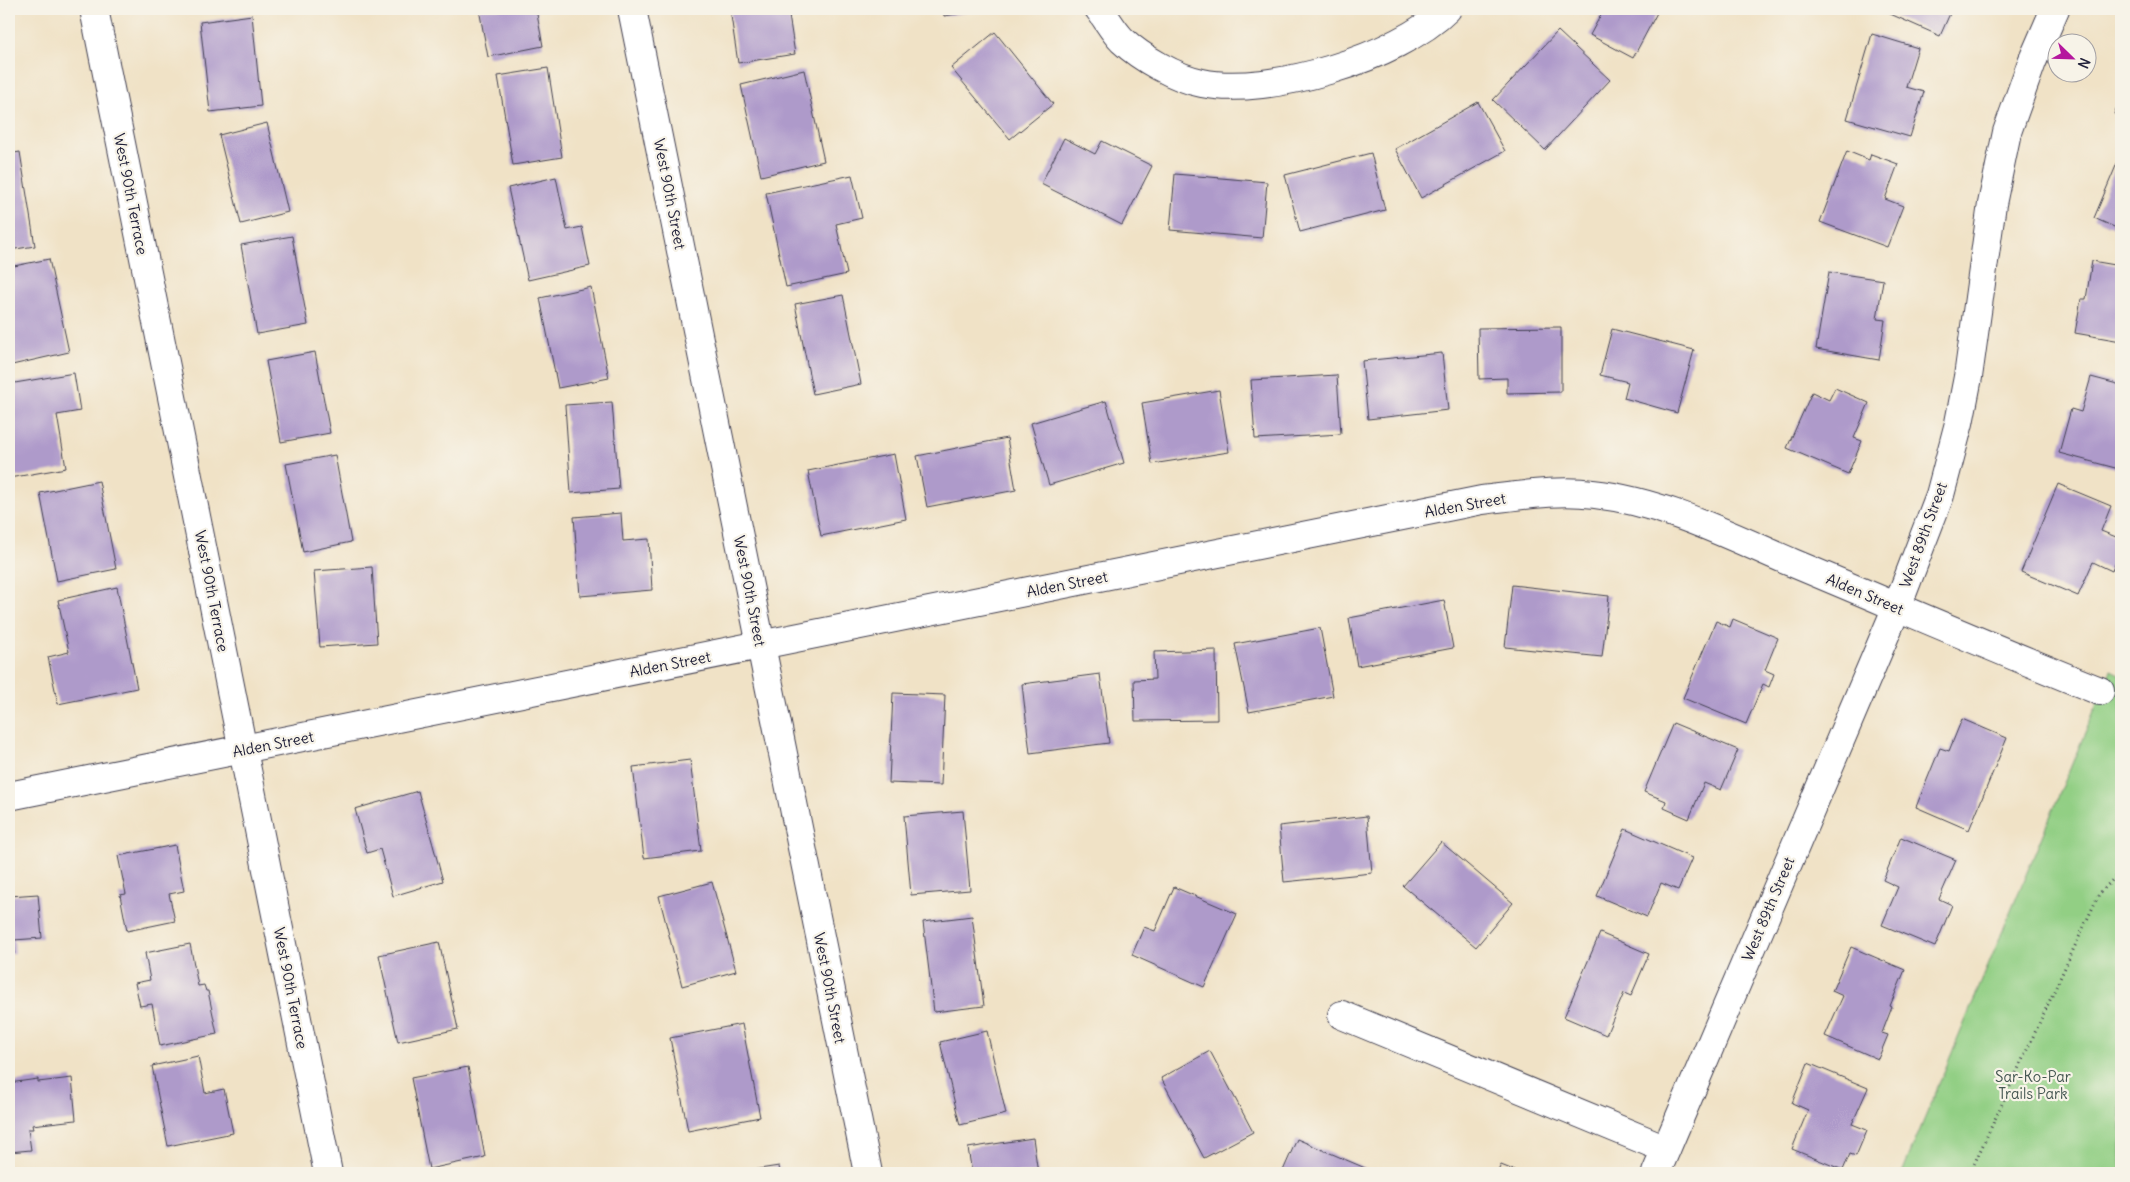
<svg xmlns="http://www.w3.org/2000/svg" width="2130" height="1182" font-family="Delius,sans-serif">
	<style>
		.green { fill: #92cf84; stroke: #5a7860 }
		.building { fill: #ae9aca }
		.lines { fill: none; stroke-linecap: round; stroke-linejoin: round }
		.street-casing { stroke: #413f50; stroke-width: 30 }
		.path { stroke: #413f50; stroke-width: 3; stroke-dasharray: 1 4; stroke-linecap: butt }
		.street { stroke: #fff; stroke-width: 28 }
		.labels { text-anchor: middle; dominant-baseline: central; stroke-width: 4.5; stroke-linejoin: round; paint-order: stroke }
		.street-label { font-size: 15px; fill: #22223b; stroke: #f7f3e8 }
		.park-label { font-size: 15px; fill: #445651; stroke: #f7f3e8 }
	</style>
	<rect width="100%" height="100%" fill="#f7f3e8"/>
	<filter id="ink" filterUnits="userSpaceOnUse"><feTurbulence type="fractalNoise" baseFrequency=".02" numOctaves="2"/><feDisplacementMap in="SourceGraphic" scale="10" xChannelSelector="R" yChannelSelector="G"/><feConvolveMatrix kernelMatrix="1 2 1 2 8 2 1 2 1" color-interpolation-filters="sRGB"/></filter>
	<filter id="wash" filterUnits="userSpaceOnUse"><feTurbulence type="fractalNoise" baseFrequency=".0096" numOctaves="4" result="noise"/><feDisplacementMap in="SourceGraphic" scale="20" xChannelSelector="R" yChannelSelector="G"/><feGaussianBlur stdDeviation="1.12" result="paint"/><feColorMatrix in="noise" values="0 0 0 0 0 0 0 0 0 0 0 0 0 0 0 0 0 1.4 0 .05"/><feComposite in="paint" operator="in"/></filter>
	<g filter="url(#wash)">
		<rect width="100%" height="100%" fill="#f0e2c6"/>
		<!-- green -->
		<polygon class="green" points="2111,670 2121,675 2121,1173 1902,1173"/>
		<g id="blocks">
			<!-- building -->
			<g class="building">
				<polygon points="479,9 536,9 543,46 488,57"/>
				<polygon points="730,9 788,9 795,54 738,63"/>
				<polygon points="943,9 982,9 982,10 944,16"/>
				<polygon points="1604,9 1659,9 1633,58 1590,35"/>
				<polygon points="1879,9 1952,9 1940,36"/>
				<polygon points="252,15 261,106 210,112 200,22"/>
				<polygon points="1558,31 1610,80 1545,150 1493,100"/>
				<polygon points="995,32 1053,104 1010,139 951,68"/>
				<polygon points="1872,34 1918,48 1906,87 1924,92 1910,137 1847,119"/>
				<polygon points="548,68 562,157 513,165 498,76"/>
				<polygon points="804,70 824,161 761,176 741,85"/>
				<polygon points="2121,97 2121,117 2114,114"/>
				<polygon points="1478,102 1505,151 1421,198 1395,149"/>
				<polygon points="267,123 288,212 241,224 219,135"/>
				<polygon points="1064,138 1095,154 1102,141 1152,166 1122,225 1041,184"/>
				<polygon points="1847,151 1869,160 1871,154 1898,164 1885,199 1903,206 1887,247 1820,222"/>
				<polygon points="20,152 35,246 9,250 9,154"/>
				<polygon points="1371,153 1385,210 1300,232 1285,175"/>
				<polygon points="2121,154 2121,230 2094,218"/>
				<polygon points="1175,174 1267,182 1262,238 1170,230"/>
				<polygon points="852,175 862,218 836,224 847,274 786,287 766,193"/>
				<polygon points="556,177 567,230 582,227 590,266 528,280 508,188"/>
				<polygon points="292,236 308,325 257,334 241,245"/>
				<polygon points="49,259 69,352 12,365 9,351 9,267"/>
				<polygon points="2092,261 2121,266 2121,341 2075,333 2081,299 2086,299"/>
				<polygon points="1829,272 1883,280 1877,319 1885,320 1879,360 1816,349"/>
				<polygon points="591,287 609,378 558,388 540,298"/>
				<polygon points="843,295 861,384 813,394 795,304"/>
				<polygon points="1561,327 1561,392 1507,393 1507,378 1479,379 1478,328"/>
				<polygon points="1612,329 1694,350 1677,413 1624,398 1628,382 1600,375"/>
				<polygon points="315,352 330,433 281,442 266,361"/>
				<polygon points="1442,353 1448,410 1368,419 1362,361"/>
				<polygon points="74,373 80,411 57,415 66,468 9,478 9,384"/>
				<polygon points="1337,375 1341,434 1255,439 1251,380"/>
				<polygon points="2091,377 2121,385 2121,463 2119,469 2059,453 2071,409 2081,412"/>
				<polygon points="1835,388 1869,403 1854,438 1862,441 1848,474 1787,448 1812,392 1829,400"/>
				<polygon points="1219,390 1229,452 1152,464 1142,403"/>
				<polygon points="1106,401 1124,463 1049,485 1031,423"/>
				<polygon points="612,402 619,489 571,493 565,405"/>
				<polygon points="1007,438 1016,490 927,507 917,456"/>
				<polygon points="894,454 906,519 821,536 808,471"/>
				<polygon points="335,455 351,542 303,552 286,464"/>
				<polygon points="99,481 116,569 57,581 40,493"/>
				<polygon points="2058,484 2111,506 2101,531 2121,539 2121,550 2112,571 2093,562 2078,596 2021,572"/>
				<polygon points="621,513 623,541 649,539 652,590 580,596 574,517"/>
				<polygon points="372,567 377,643 320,647 314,571"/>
				<polygon points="1512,585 1609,596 1602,657 1505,647"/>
				<polygon points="117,587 137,688 58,704 48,657 69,652 58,600"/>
				<polygon points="1444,600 1453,648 1357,666 1349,618"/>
				<polygon points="1733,619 1778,638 1765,670 1774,674 1769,687 1763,684 1746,724 1683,698 1716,621 1730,627"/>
				<polygon points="1320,628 1333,696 1249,712 1235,644"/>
				<polygon points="1216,650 1217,720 1135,721 1134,680 1155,679 1154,652"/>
				<polygon points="1100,674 1109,743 1030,753 1022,684"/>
				<polygon points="893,693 945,695 941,785 889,783"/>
				<polygon points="1962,719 2007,738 1969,830 1916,807 1940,748 1949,751"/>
				<polygon points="1673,723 1738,750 1721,790 1704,783 1689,819 1664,808 1666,801 1644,792"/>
				<polygon points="690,760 701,851 644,858 633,767"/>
				<polygon points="418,791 443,881 393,896 380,849 367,853 355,809"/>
				<polygon points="963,811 970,890 911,895 904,816"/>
				<polygon points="1367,816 1372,873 1284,882 1279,826"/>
				<polygon points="1625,829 1692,858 1678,890 1661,883 1647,917 1597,896"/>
				<polygon points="1901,837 1956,860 1939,899 1952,905 1935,947 1882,925 1898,887 1883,880"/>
				<polygon points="1441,842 1513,903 1476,947 1403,886"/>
				<polygon points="175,845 184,891 169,894 175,921 127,931 120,895 126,894 118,856"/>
				<polygon points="712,882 736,971 682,986 659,896"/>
				<polygon points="1174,887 1237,914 1204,987 1132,955 1144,927 1155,931"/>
				<polygon points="38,894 42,938 14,940 15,953 9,954 9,896"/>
				<polygon points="972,916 984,1006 934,1012 923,922"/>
				<polygon points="1600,933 1649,954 1631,996 1624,993 1606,1035 1564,1017"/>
				<polygon points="439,942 458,1029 398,1042 379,955"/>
				<polygon points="190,944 198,986 204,985 206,991 208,991 217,1034 160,1046 152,1004 140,1006 135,983 150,980 145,953"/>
				<polygon points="1851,947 1905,970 1890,1006 1892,1007 1882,1033 1888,1035 1878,1059 1825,1036 1843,996 1832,991"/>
				<polygon points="742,1024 760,1117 688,1131 670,1038"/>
				<polygon points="987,1031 1006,1114 960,1125 940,1042"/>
				<polygon points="1210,1051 1253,1132 1204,1158 1161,1078"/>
				<polygon points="198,1056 205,1093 224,1089 233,1133 168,1146 152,1066"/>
				<polygon points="1808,1063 1868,1088 1852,1124 1867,1130 1856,1156 1850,1154 1843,1170 1792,1149 1808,1110 1792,1103"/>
				<polygon points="468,1067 485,1157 429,1169 411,1078"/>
				<polygon points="72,1078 76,1120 32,1125 33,1129 28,1129 31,1150 9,1152 9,1083 38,1079 38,1082"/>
				<polygon points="1033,1138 1038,1173 972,1173 968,1148"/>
				<polygon points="1297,1139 1377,1173 1282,1173"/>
				<polygon points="1501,1165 1521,1173 1497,1173"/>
				<polygon points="779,1166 780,1173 740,1173 740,1172"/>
				<polygon points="1763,1167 1779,1173 1760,1173"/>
			</g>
		</g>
	</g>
	<g filter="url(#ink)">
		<use href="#blocks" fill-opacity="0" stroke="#413f50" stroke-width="1"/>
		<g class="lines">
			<defs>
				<g id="street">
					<polyline points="94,9 328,1173"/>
					<polyline points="632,9 868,1173"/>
					<path d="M1099,9C1107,19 1113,31 1122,40C1141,58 1176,78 1202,83C1268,97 1399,57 1447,9"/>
					<path d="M9,796L1482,500C1519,496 1557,489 1594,494C1664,502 1730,536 1793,563C1896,606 1997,650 2100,691"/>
					<polyline points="1342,1015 1666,1149"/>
					<polyline points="1656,1173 1897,607 1940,495 1959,423 1968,377 1992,204 2007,132 2032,62 2055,9"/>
				</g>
			</defs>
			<!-- street casing -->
			<use href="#street" class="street-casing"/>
			<!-- path -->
			<polyline class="path" points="1970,1173 2099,894 2121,871"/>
			<!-- street -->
			<use href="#street" class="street"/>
		</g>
	</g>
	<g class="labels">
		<!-- street labels -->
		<g class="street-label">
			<text transform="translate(131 194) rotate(79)">West 90th Terrace</text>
			<text transform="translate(670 194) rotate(79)">West 90th Street</text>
			<text transform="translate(1465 505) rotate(-10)">Alden Street</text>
			<text transform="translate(1923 535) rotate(-70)">West 89th Street</text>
			<text transform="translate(1067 584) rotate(-11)">Alden Street</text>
			<text transform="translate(212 591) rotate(79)">West 90th Terrace</text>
			<text transform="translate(750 591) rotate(79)">West 90th Street</text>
			<text transform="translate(1865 594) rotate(23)">Alden Street</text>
			<text transform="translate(670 664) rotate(-11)">Alden Street</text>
			<text transform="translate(273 744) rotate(-11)">Alden Street</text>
			<text transform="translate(1768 909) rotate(-67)">West 89th Street</text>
			<text transform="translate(291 988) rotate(79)">West 90th Terrace</text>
			<text transform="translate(830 988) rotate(79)">West 90th Street</text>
		</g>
		<!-- park labels -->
		<g class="park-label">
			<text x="2033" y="1076">Sar-Ko-Par<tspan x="2033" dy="17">Trails Park</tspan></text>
		</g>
	</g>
	<!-- margin -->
	<rect width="2130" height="1182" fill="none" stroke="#f7f3e8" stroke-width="30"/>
	<!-- north arrow -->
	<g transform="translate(2072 58) rotate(113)"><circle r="24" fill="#f7f3e8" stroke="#a29fa3"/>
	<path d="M0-4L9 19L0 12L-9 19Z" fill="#b5179e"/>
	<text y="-8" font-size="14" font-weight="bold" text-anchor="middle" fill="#22223b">N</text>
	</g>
</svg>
